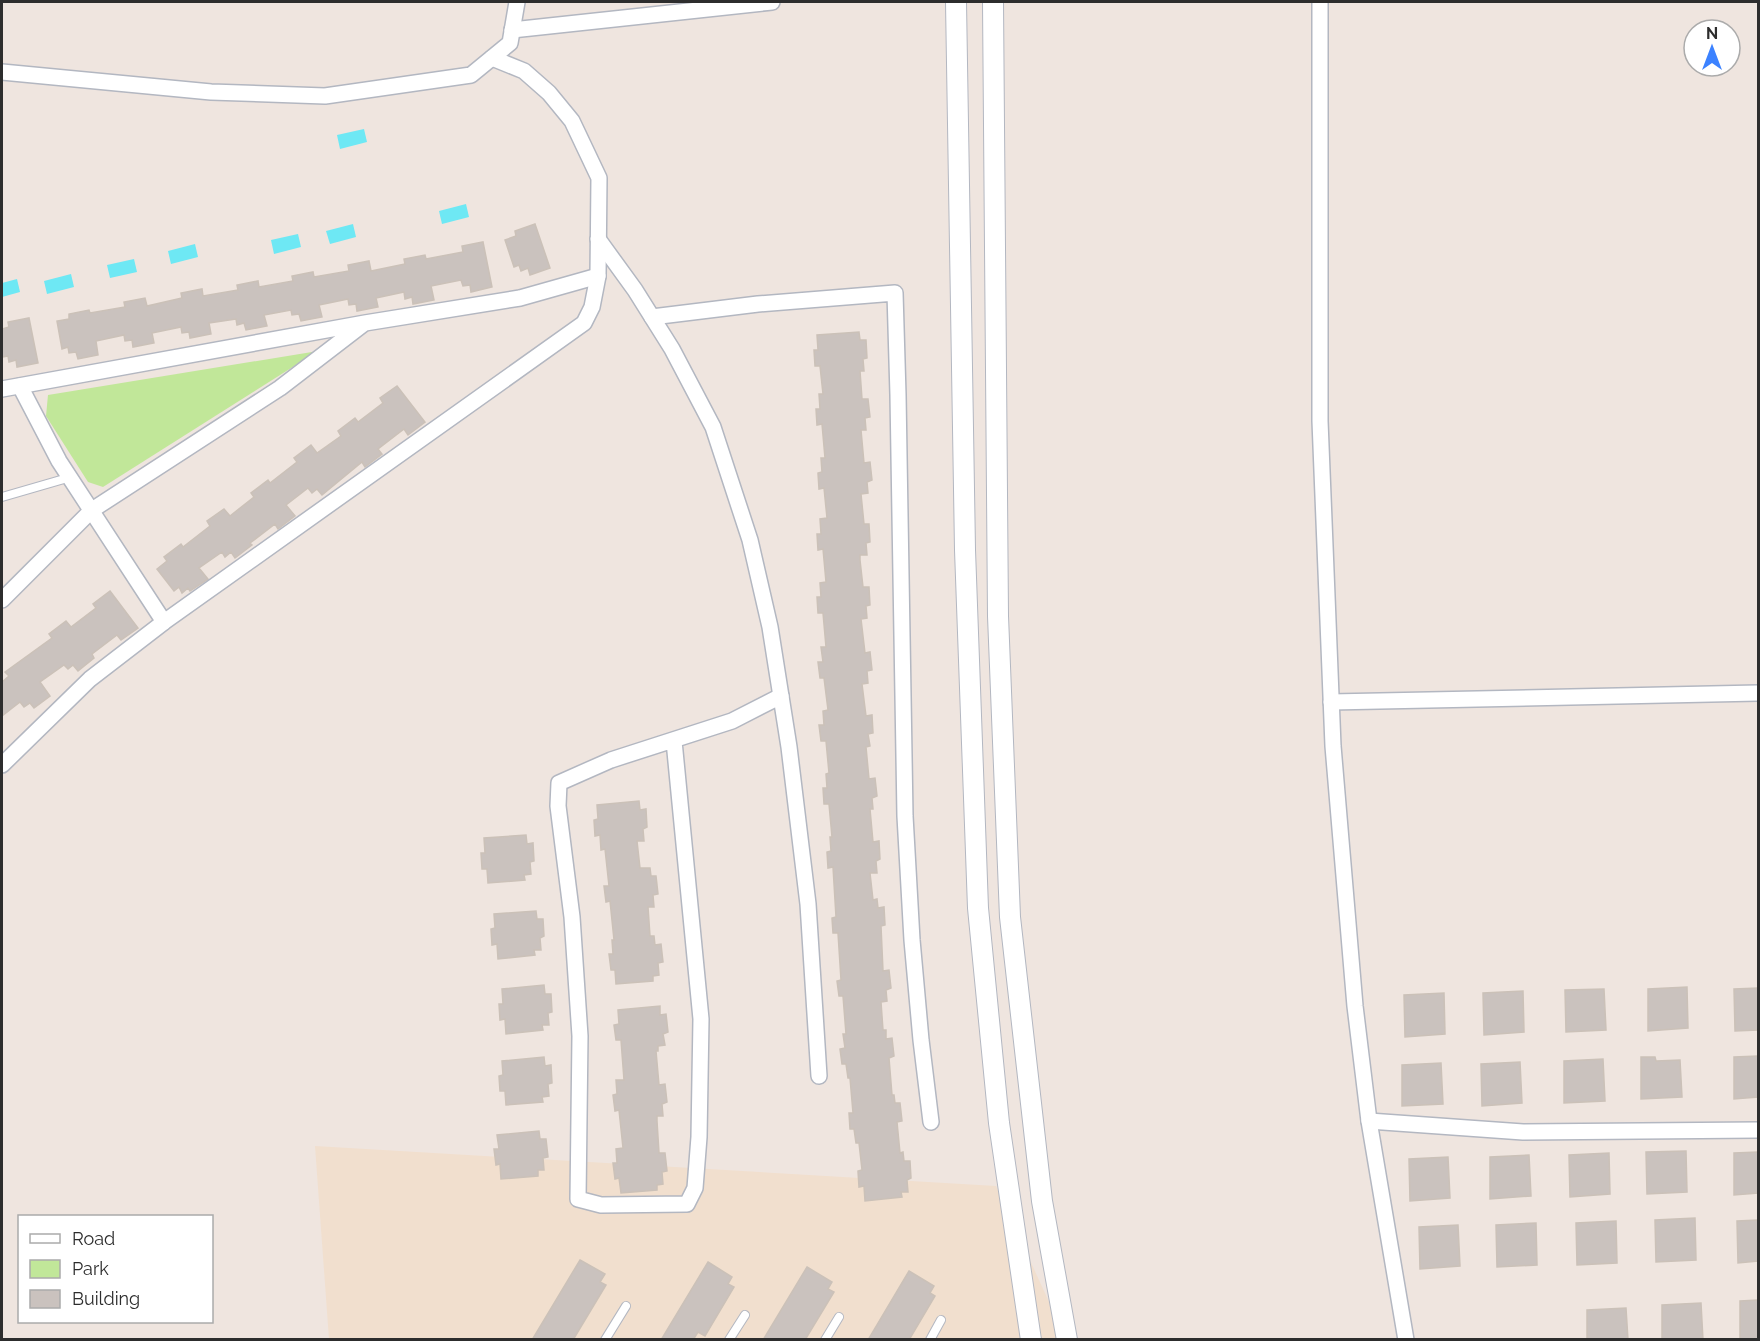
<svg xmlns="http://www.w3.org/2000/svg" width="1760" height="1341" font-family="Raleway,sans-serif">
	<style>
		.education { fill: #f1dfce }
		.green { fill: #c1e799 }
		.water { fill: #6ee8f4 }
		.building { fill: #cac2be; stroke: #cbc1b8; stroke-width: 1.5 }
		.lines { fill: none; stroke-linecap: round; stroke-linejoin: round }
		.service-casing { stroke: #b3b7c1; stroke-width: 10 }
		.minor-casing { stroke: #b3b7c1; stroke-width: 18 }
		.tertiary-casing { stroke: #b3b7c1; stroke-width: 22 }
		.service { stroke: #fff; stroke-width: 8 }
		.minor { stroke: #fff; stroke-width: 15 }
		.tertiary { stroke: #fff; stroke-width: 20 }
	</style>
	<rect width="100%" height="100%" fill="#efe5df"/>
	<!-- education -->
	<polygon class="education" points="315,1146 996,1186 1066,1339 329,1339"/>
	<!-- green -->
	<polygon class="green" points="318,351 103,487 88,482 46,416 48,395"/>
	<!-- water -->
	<g class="water">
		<polygon points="364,129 367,142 340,149 337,135"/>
		<polygon points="466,204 469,217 442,224 439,211"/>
		<polygon points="353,224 356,237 330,244 326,231"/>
		<polygon points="298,234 301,247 274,254 271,240"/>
		<polygon points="195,244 198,257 171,264 168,251"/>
		<polygon points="134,259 137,272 110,278 107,265"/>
		<polygon points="71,274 74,287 47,294 44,281"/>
		<polygon points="17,279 20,292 2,297 2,283"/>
	</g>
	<!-- building -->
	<g class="building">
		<polygon points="535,224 550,268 530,275 528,268 521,271 519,265 514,267 505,240 516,236 515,231"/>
		<polygon points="483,242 492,287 471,292 470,285 463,286 461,280 431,286 434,300 413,304 412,297 405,299 404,292 376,298 378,307 357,311 356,304 349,305 348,299 319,305 322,317 301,321 299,314 292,315 291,310 264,315 267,326 246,330 244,323 237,325 236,319 209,323 211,334 190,338 189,332 182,333 181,327 152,333 154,343 133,347 132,340 125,341 124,335 96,341 98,355 78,359 76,352 69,353 68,347 62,349 57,321 69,319 69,314 89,310 90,313 125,307 124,302 145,298 147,306 182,298 181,293 202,289 203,296 238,290 237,285 258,281 259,287 293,281 292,276 313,272 314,277 349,271 348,265 369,261 371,271 405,264 404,259 425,255 426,259 463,252 462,246"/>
		<polygon points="29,318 38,363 17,367 16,360 9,362 8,356 2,357 2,329 9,327 8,322"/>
		<polygon points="859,332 860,340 866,340 867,358 863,359 864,371 860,371 862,399 868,399 870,417 865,418 866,430 861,430 864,463 870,462 872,480 867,482 868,493 861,494 864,524 869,524 870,542 866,543 867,555 860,555 860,560 863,587 869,587 870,605 866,606 867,618 861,619 865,653 870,652 872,670 867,671 868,683 862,684 866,716 872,715 873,733 868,734 870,746 866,747 869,779 875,778 877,796 872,798 873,809 870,809 873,842 879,841 880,859 876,861 877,873 870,873 873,900 877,899 878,908 884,907 885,925 881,926 883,971 889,970 891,988 886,990 887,1001 881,1002 883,1030 886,1030 886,1039 892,1038 894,1056 889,1058 892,1095 894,1095 895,1103 900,1103 902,1121 897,1122 900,1153 903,1152 904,1161 910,1161 911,1178 907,1180 908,1192 901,1192 902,1197 865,1201 864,1186 859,1187 858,1171 862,1170 859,1143 856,1143 854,1129 850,1129 849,1113 853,1113 850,1078 848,1078 846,1064 842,1064 840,1049 845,1048 843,1034 846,1034 843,996 839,996 837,981 841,980 838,933 833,933 832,918 836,917 833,867 828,868 827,852 831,851 830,837 832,837 829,804 824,804 823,788 827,788 826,774 829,773 826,741 821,741 819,725 824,725 823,711 828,710 824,678 820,678 818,662 823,662 821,647 826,647 823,613 818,613 817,597 821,597 820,583 826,582 823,549 818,550 817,534 821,534 820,519 827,518 824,488 819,489 818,473 822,472 821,458 825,458 822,424 817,425 816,409 820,409 819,394 823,394 820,366 815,366 814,350 818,350 817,335"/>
		<polygon points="397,386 425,422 408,435 404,429 378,449 382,454 365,467 362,462 322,495 317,489 312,493 308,488 286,505 295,516 278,529 275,524 250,543 252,545 235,558 231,552 225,557 222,552 199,568 208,579 190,591 188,588 182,593 179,587 174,591 157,569 167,561 164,557 181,544 183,547 210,526 207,521 224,509 230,516 254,497 251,493 268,480 270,483 297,462 294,458 311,445 317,453 341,436 338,431 355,418 358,422 383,403 380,398"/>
		<polygon points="110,591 138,628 121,640 117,635 92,654 94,658 78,671 73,665 68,669 64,665 40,682 50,696 34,708 30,703 24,707 20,702 2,716 2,682 9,676 5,672 52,638 49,634 66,621 71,627 96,608 93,604"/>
		<polygon points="639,801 640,810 646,809 647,827 643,829 644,841 637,841 640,868 650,868 651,876 656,876 658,894 653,895 654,907 648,907 650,936 654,936 655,945 661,944 663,962 658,963 659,975 653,976 653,981 616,984 615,970 611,970 609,954 613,954 612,940 614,940 610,901 606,902 604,886 609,886 605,849 601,850 600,835 595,836 594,820 598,819 597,805"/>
		<polygon points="526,835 527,844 533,843 534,861 530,862 531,874 524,875 525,880 488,883 487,869 482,869 481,853 485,853 484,838"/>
		<polygon points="536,911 537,919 543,919 544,936 540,938 541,950 534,950 535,955 498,959 497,944 492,945 491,929 495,928 494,914"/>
		<polygon points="544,985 545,994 551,994 552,1012 548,1013 549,1025 542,1025 543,1030 506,1034 505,1019 500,1020 499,1004 503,1004 502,989"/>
		<polygon points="1687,987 1688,1028 1648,1031 1648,989"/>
		<polygon points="1758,988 1758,1030 1735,1031 1734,989"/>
		<polygon points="1604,989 1606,1030 1566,1032 1565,990"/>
		<polygon points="1523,991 1524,1032 1484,1035 1483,993"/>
		<polygon points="1444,993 1445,1034 1405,1037 1404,995"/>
		<polygon points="660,1006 660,1015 666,1014 668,1032 663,1034 665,1045 658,1046 658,1051 656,1051 659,1085 665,1084 667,1102 662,1104 663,1116 657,1116 657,1121 659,1153 665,1153 667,1171 662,1172 663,1184 657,1185 657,1190 621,1193 619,1178 615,1179 613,1163 617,1163 616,1149 623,1148 619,1110 615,1111 613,1095 617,1094 616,1080 624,1080 621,1040 616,1040 614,1025 619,1024 618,1010"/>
		<polygon points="1758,1056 1758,1097 1734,1099 1734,1057"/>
		<polygon points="544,1057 545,1066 551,1065 552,1083 548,1084 549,1096 542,1097 543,1102 506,1105 505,1091 500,1091 499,1076 503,1075 502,1061"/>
		<polygon points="1641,1057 1655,1057 1656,1061 1680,1060 1682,1097 1641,1099"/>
		<polygon points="1603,1059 1605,1101 1564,1103 1564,1061"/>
		<polygon points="1520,1062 1522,1103 1482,1106 1481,1064"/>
		<polygon points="1441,1063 1443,1104 1402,1106 1402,1065"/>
		<polygon points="539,1131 540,1139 546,1139 548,1157 543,1158 544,1170 538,1170 538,1176 501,1179 500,1164 496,1165 494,1149 499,1149 497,1135"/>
		<polygon points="1686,1151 1687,1192 1647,1194 1646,1152"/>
		<polygon points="1758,1152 1758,1193 1734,1195 1734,1153"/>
		<polygon points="1609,1153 1610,1194 1570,1197 1569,1155"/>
		<polygon points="1529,1155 1531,1196 1490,1199 1490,1157"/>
		<polygon points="1448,1157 1450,1198 1410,1201 1409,1159"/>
		<polygon points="1695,1218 1696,1260 1656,1262 1655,1220"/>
		<polygon points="1758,1220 1758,1261 1738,1263 1737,1221"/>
		<polygon points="1616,1221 1617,1263 1577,1265 1576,1223"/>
		<polygon points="1536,1223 1537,1265 1497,1267 1496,1225"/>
		<polygon points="1458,1225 1460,1266 1420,1269 1419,1227"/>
		<polygon points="580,1260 605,1274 600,1282 606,1285 573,1340 532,1340"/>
		<polygon points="708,1262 732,1277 728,1284 734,1287 705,1336 698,1332 693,1340 661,1340"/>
		<polygon points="807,1267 832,1282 828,1289 834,1292 805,1340 763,1340"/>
		<polygon points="909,1271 934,1286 930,1293 935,1296 909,1340 868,1340"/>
		<polygon points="1758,1300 1758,1340 1740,1340 1740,1301"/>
		<polygon points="1701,1303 1703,1340 1662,1340 1662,1305"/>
		<polygon points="1626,1308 1628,1340 1587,1340 1587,1310"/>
	</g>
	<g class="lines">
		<defs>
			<g id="service">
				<polyline points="2,497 71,477"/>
				<polyline points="605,1340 626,1306"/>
				<polyline points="729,1340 745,1315"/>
				<polyline points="825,1340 839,1317"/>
				<polyline points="930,1340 941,1320"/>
			</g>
			<g id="minor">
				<polyline points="1320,2 1320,421 1333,746 1355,1006 1369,1121 1406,1340"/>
				<polyline points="512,30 772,2"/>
				<polyline points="2,72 211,92 325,96 471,75 510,43 517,2"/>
				<polyline points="598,239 635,290 672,349 713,427 750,540 770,627 789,747 808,904 819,1076"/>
				<polyline points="652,317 758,304 895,293 898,395 905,816 912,940 921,1040 931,1122"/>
				<polyline points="20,386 59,461 164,622"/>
				<polyline points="2,389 365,323 520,298 598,276"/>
				<polyline points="2,600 92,510 280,388 362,325"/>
				<polyline points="1331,702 1758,693"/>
				<polyline points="674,741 701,1019 699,1137 695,1188 687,1204 601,1205 578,1199 580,1036 572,917 558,806 559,783 611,760 732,721 781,696"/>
				<polyline points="2,765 90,679 164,622 584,323 592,307 598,276 599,178 572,121 549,93 524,71 492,58"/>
				<polyline points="1369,1121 1523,1132 1758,1130"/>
			</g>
			<g id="tertiary">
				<polyline points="956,2 965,550 978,908 999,1123 1031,1340"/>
				<polyline points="993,2 998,616 1010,917 1042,1201 1067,1340"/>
			</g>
		</defs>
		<!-- service casing -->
		<use href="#service" class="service-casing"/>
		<!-- minor casing -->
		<use href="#minor" class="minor-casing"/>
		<!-- tertiary casing -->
		<use href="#tertiary" class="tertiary-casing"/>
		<!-- service -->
		<use href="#service" class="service"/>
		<!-- minor -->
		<use href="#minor" class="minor"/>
		<!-- tertiary -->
		<use href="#tertiary" class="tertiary"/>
	</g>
	<!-- border -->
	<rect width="1760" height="1341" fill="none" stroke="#2d2d2d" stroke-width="6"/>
	<!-- legend -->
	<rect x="18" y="1215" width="195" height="108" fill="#ffffff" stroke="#ababab" stroke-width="1.5"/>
	<rect x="30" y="1234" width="30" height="9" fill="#ffffff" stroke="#ababab" stroke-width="1.5"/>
	<text x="72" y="1245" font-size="18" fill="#2d2d2d">Road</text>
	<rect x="30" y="1260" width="30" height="18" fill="#c1e799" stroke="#ababab" stroke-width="1.5"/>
	<text x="72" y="1275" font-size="18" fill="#2d2d2d">Park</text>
	<rect x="30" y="1290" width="30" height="18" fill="#cac2be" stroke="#ababab" stroke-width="1.5"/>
	<text x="72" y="1305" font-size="18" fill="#2d2d2d">Building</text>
	<!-- north arrow -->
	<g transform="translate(1712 48)"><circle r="28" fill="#ffffff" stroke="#ababab" stroke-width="1.5"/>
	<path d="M0-4.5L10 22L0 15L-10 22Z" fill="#3c82ff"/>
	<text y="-9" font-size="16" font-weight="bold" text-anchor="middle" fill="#2d2d2d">N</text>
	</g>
</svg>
